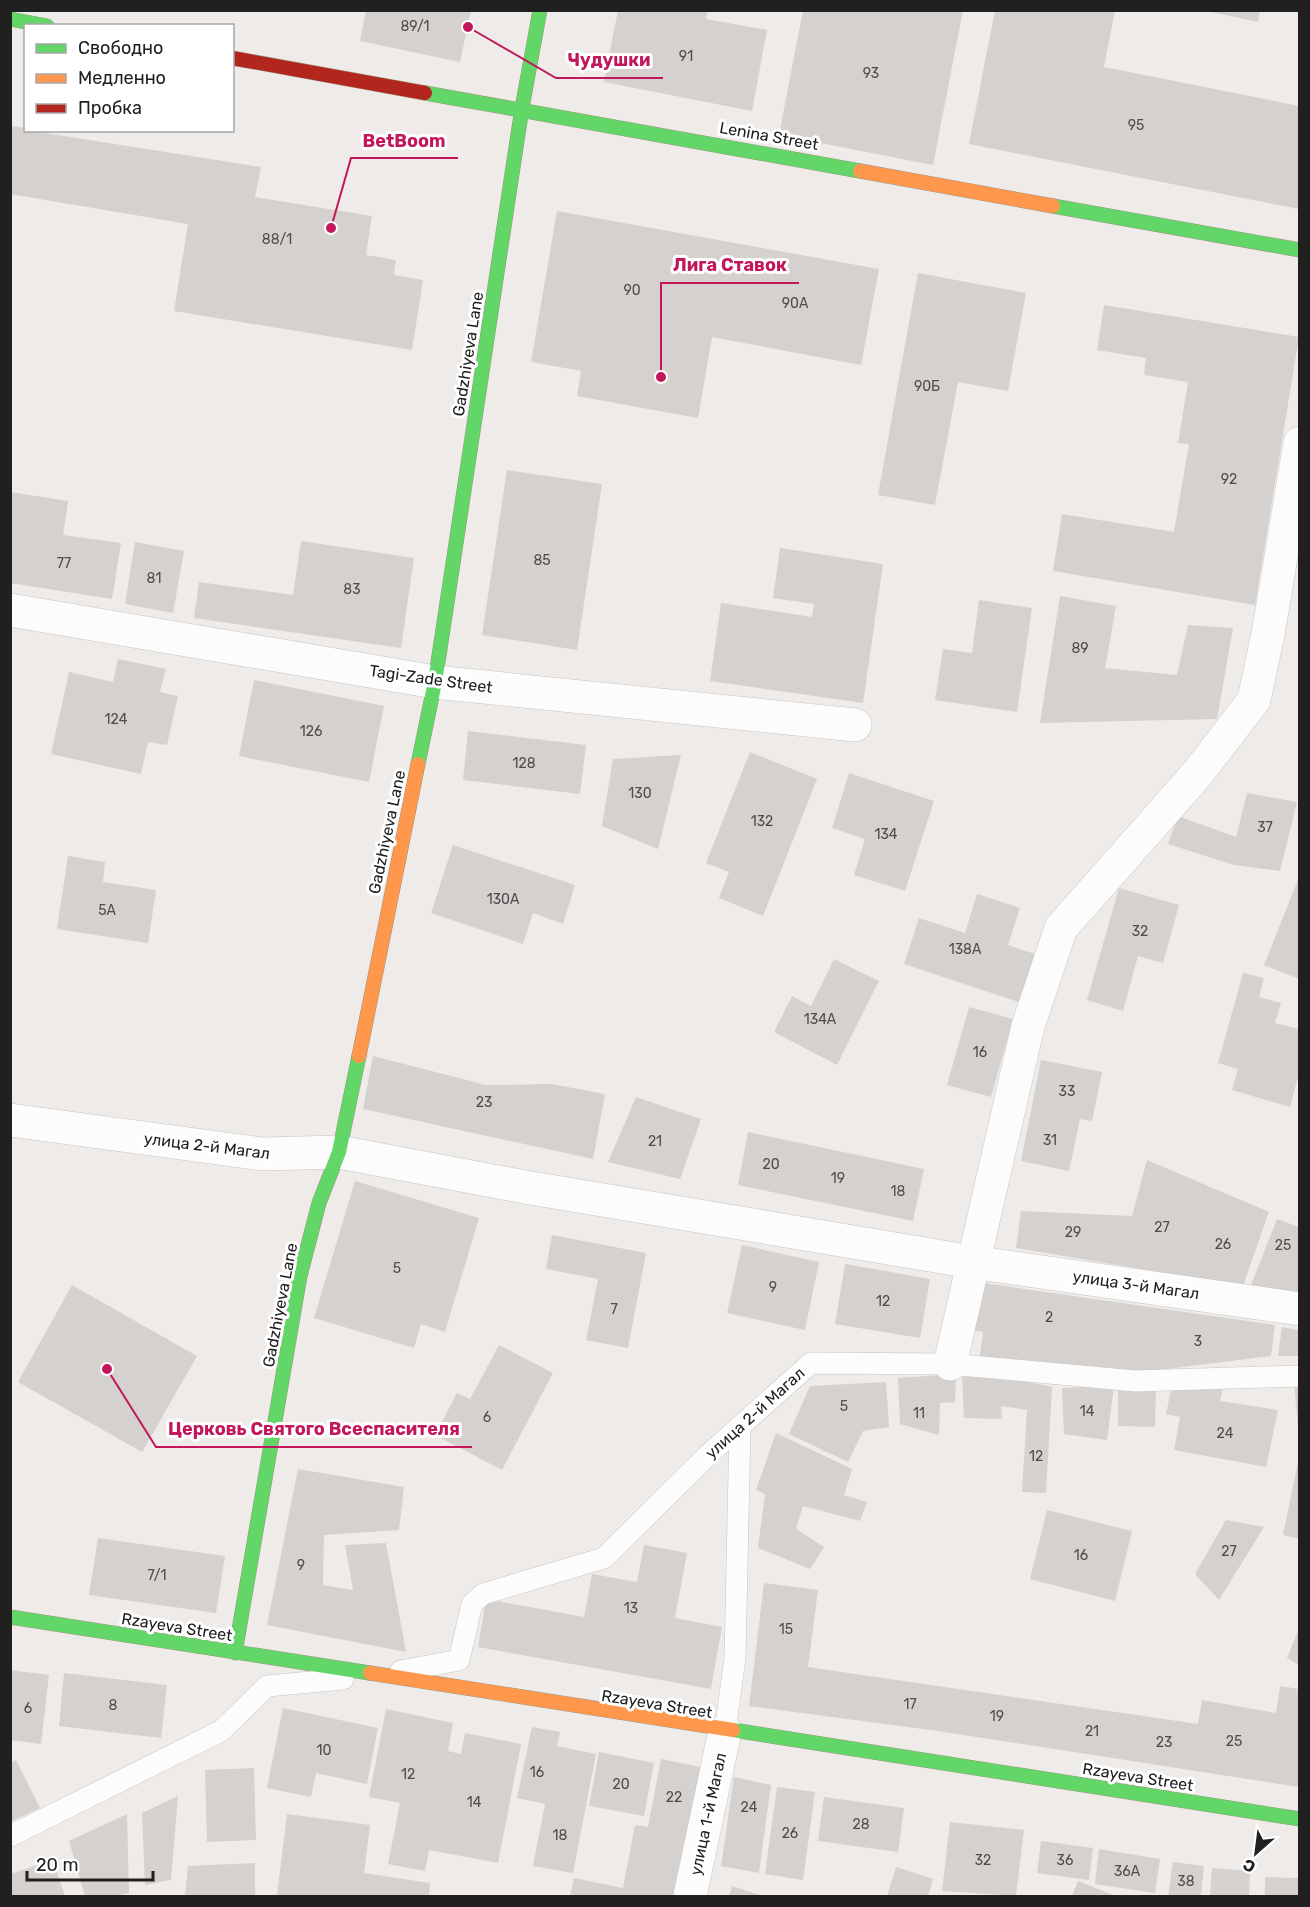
<svg xmlns="http://www.w3.org/2000/svg" width="1310" height="1907" font-family="Rubik,sans-serif">
	<style>
		.building { fill: #d5d1cf }
		.lines { fill: none; stroke-linecap: round; stroke-linejoin: round }
		.lane-casing { stroke: #c7c6c4; stroke-width: 22 }
		.street-casing { stroke: #c7c6c4; stroke-width: 34 }
		.fast-casing { stroke: #99967f; stroke-width: 15 }
		.slow-casing { stroke: #99967f; stroke-width: 15 }
		.jam-casing { stroke: #99967f; stroke-width: 15 }
		.lane { stroke: #fcfcfc; stroke-width: 21 }
		.street { stroke: #fcfcfc; stroke-width: 33 }
		.fast { stroke: #63d668; stroke-width: 14 }
		.slow { stroke: #ff974d; stroke-width: 14 }
		.jam { stroke: #b3261e; stroke-width: 14 }
		.labels { text-anchor: middle; dominant-baseline: central; stroke-width: 6; stroke-linejoin: round; paint-order: stroke }
		.number-label { font-size: 14px; fill: #4e4d4d }
		.street-label { font-size: 16px; fill: #202020; stroke: #fff }
		.leader { fill: none; stroke: #c2185b; stroke-width: 2 }
		.callout-dot { fill: #c2185b; stroke: #fff; stroke-width: 2 }
		.callout-label { font-size: 18px; text-anchor: middle; font-weight: bold; fill: #c2185b; stroke: #fff; stroke-width: 6; stroke-linejoin: round; paint-order: stroke }
	</style>
	<rect width="100%" height="100%" fill="#eeebe8"/>
	<!-- building -->
	<g class="building">
		<polygon points="366,10 471,10 460,62 360,41"/>
		<polygon points="618,10 708,10 706,19 767,30 752,111 604,82"/>
		<polygon points="803,10 963,10 933,165 779,135"/>
		<polygon points="995,10 1115,10 1104,67 1299,106 1299,209 969,144"/>
		<polygon points="1202,10 1260,10 1258,22"/>
		<polygon points="10,126 26,128 26,130 261,167 255,197 372,216 366,255 396,260 394,275 423,280 412,350 174,311 188,224 10,194"/>
		<polygon points="557,211 879,269 861,365 712,337 698,418 577,396 581,371 531,362"/>
		<polygon points="918,273 1026,293 1008,391 958,382 935,505 878,495"/>
		<polygon points="1104,305 1299,337 1255,605 1053,571 1062,514 1174,532 1189,444 1178,443 1188,382 1144,375 1146,358 1097,350"/>
		<polygon points="507,470 602,484 577,650 482,635"/>
		<polygon points="10,492 68,501 63,535 121,543 112,599 10,583"/>
		<polygon points="301,541 414,558 401,648 194,618 199,582 293,595"/>
		<polygon points="135,542 184,551 173,613 125,604"/>
		<polygon points="780,548 883,564 863,703 710,681 721,603 812,617 814,604 773,598"/>
		<polygon points="1060,596 1116,606 1105,668 1177,675 1188,625 1233,628 1217,719 1040,723"/>
		<polygon points="979,600 1032,608 1017,712 935,700 943,649 972,653"/>
		<polygon points="118,659 166,669 160,692 178,696 167,745 148,742 141,774 51,754 69,672 113,682"/>
		<polygon points="254,680 384,706 369,782 239,756"/>
		<polygon points="468,731 586,745 580,794 463,780"/>
		<polygon points="750,752 817,779 763,916 719,898 729,872 706,863"/>
		<polygon points="681,755 658,849 602,826 613,759"/>
		<polygon points="849,773 934,801 905,891 854,875 865,839 832,828"/>
		<polygon points="1247,793 1297,802 1280,871 1234,865 1168,844 1178,816 1236,837"/>
		<polygon points="453,845 575,885 563,924 533,913 523,944 431,913"/>
		<polygon points="68,856 105,862 103,882 156,890 148,943 57,929"/>
		<polygon points="1299,877 1299,979 1264,965"/>
		<polygon points="1119,888 1179,905 1163,963 1138,956 1123,1011 1087,1000"/>
		<polygon points="977,894 1020,908 1008,945 1035,954 1019,1002 904,964 919,918 965,933"/>
		<polygon points="834,959 879,981 837,1065 774,1032 792,996 811,1006"/>
		<polygon points="1243,973 1264,978 1259,997 1281,1003 1275,1023 1299,1029 1299,1073 1290,1107 1232,1090 1238,1069 1218,1063"/>
		<polygon points="969,1007 1013,1019 991,1097 947,1085"/>
		<polygon points="373,1056 486,1085 551,1084 605,1094 593,1159 363,1109"/>
		<polygon points="1041,1060 1102,1072 1092,1121 1080,1119 1069,1171 1021,1161"/>
		<polygon points="636,1097 701,1119 680,1179 608,1162"/>
		<polygon points="748,1132 924,1169 913,1221 738,1185"/>
		<polygon points="1147,1160 1269,1212 1243,1286 1016,1248 1021,1211 1132,1216"/>
		<polygon points="355,1181 479,1218 445,1332 421,1324 414,1348 314,1318"/>
		<polygon points="1277,1219 1299,1227 1299,1293 1251,1285"/>
		<polygon points="552,1235 646,1253 628,1348 586,1340 598,1279 546,1269"/>
		<polygon points="742,1245 819,1262 805,1330 727,1313"/>
		<polygon points="845,1264 930,1279 920,1338 835,1324"/>
		<polygon points="977,1282 1275,1325 1271,1356 1118,1375 980,1356 983,1332 971,1330"/>
		<polygon points="72,1285 197,1356 142,1452 18,1382"/>
		<polygon points="1282,1327 1299,1330 1299,1356 1278,1356"/>
		<polygon points="499,1345 553,1373 502,1470 435,1435 457,1393 470,1399"/>
		<polygon points="956,1374 955,1402 940,1403 939,1435 900,1424 898,1378"/>
		<polygon points="1000,1376 1052,1387 1046,1493 1022,1492 1027,1410 1001,1406 1002,1419 964,1418 962,1377"/>
		<polygon points="886,1382 889,1427 863,1431 848,1462 789,1434 810,1386"/>
		<polygon points="1224,1383 1220,1401 1278,1410 1266,1467 1174,1450 1180,1417 1166,1414 1172,1385"/>
		<polygon points="1294,1383 1299,1383 1299,1427 1298,1428"/>
		<polygon points="1114,1386 1107,1440 1064,1434 1062,1388"/>
		<polygon points="1118,1388 1156,1389 1155,1427 1118,1426"/>
		<polygon points="776,1433 852,1469 844,1495 867,1502 860,1521 803,1506 796,1529 824,1547 810,1569 758,1548 765,1494 756,1490"/>
		<polygon points="1298,1462 1299,1462 1299,1539 1283,1535"/>
		<polygon points="298,1469 404,1487 399,1530 324,1535 323,1585 353,1590 345,1545 386,1543 406,1652 267,1625"/>
		<polygon points="1047,1510 1132,1531 1115,1601 1030,1579"/>
		<polygon points="1226,1520 1264,1527 1219,1600 1195,1574"/>
		<polygon points="98,1538 225,1556 216,1613 89,1595"/>
		<polygon points="644,1545 687,1553 675,1618 722,1627 711,1689 478,1647 486,1599 584,1617 592,1574 637,1582"/>
		<polygon points="764,1583 818,1590 808,1667 1198,1724 1202,1700 1276,1713 1280,1686 1299,1689 1299,1787 938,1731 749,1706"/>
		<polygon points="1299,1628 1299,1665 1287,1658"/>
		<polygon points="10,1670 49,1675 41,1744 10,1740"/>
		<polygon points="64,1673 167,1685 161,1738 59,1726"/>
		<polygon points="283,1708 378,1728 367,1784 316,1773 311,1797 267,1788"/>
		<polygon points="386,1709 453,1723 448,1751 461,1754 465,1733 521,1744 498,1863 429,1850 425,1871 388,1864 400,1803 369,1797"/>
		<polygon points="532,1727 560,1732 557,1746 596,1754 573,1873 533,1866 545,1804 517,1798"/>
		<polygon points="599,1752 654,1763 644,1816 589,1806"/>
		<polygon points="661,1759 700,1767 676,1896 570,1896 574,1878 623,1888 635,1825 648,1827"/>
		<polygon points="16,1760 40,1808 10,1822 10,1763"/>
		<polygon points="254,1768 256,1840 207,1842 205,1770"/>
		<polygon points="734,1777 771,1785 759,1873 721,1866"/>
		<polygon points="777,1787 815,1792 803,1880 765,1874"/>
		<polygon points="178,1796 171,1880 145,1885 142,1813"/>
		<polygon points="824,1797 904,1808 898,1852 818,1841"/>
		<polygon points="127,1814 129,1893 116,1896 85,1896 69,1841"/>
		<polygon points="287,1814 370,1825 364,1873 430,1883 429,1896 277,1896"/>
		<polygon points="950,1822 1024,1830 1016,1896 942,1891"/>
		<polygon points="1041,1841 1093,1848 1089,1880 1037,1873"/>
		<polygon points="1099,1849 1160,1859 1155,1893 1095,1884"/>
		<polygon points="53,1860 65,1896 10,1896 10,1874"/>
		<polygon points="1173,1862 1204,1866 1201,1896 1168,1896"/>
		<polygon points="255,1863 255,1896 185,1896 188,1866"/>
		<polygon points="896,1867 933,1879 928,1896 887,1896"/>
		<polygon points="1212,1868 1250,1871 1249,1896 1210,1896"/>
		<polygon points="1265,1877 1299,1878 1299,1896 1265,1896"/>
		<polygon points="1078,1881 1116,1896 1072,1896"/>
		<polygon points="732,1886 763,1896 729,1896"/>
	</g>
	<g class="lines">
		<defs>
			<g id="lane">
				<polyline points="401,1671 459,1660 472,1604 483,1594 604,1558 709,1454 811,1363 950,1364 1135,1381 1300,1376"/>
				<polyline points="725,1731 735,1658 740,1427"/>
				<polyline points="10,1836 221,1731 267,1686 343,1679"/>
			</g>
			<g id="street">
				<polyline points="10,610 435,682 855,725"/>
				<polyline points="10,1120 263,1154 339,1152 525,1187 972,1262 1300,1309"/>
				<polyline points="950,1364 1028,1026 1061,928 1197,774 1254,700 1268,634 1300,443"/>
				<polyline points="690,1896 725,1731"/>
			</g>
			<g id="fast">
				<polyline points="10,19 47,26"/>
				<polyline points="425,93 860,171"/>
				<polyline points="1053,206 1300,250"/>
				<polyline points="418,764 435,682 522,108 540,10"/>
				<polyline points="10,1617 370,1673"/>
				<polyline points="235,1653 300,1276 319,1203 339,1152 359,1056"/>
				<polyline points="733,1730 1300,1819"/>
			</g>
			<g id="slow">
				<polyline points="860,171 1053,206"/>
				<polyline points="359,1056 418,764"/>
				<polyline points="370,1673 733,1730"/>
			</g>
			<polyline id="jam" points="232,58 425,93"/>
		</defs>
		<!-- lane casing -->
		<use href="#lane" class="lane-casing"/>
		<!-- street casing -->
		<use href="#street" class="street-casing"/>
		<!-- fast casing -->
		<use href="#fast" class="fast-casing"/>
		<!-- slow casing -->
		<use href="#slow" class="slow-casing"/>
		<!-- jam casing -->
		<use href="#jam" class="jam-casing"/>
		<!-- lane -->
		<use href="#lane" class="lane"/>
		<!-- street -->
		<use href="#street" class="street"/>
		<!-- fast -->
		<use href="#fast" class="fast"/>
		<!-- slow -->
		<use href="#slow" class="slow"/>
		<!-- jam -->
		<use href="#jam" class="jam"/>
	</g>
	<g class="labels">
		<!-- number labels -->
		<g class="number-label">
			<text x="415" y="26">89/1</text>
			<text x="686" y="56">91</text>
			<text x="871" y="73">93</text>
			<text x="1136" y="125">95</text>
			<text x="277" y="239">88/1</text>
			<text x="632" y="290">90</text>
			<text x="795" y="303">90А</text>
			<text x="927" y="386">90Б</text>
			<text x="1229" y="479">92</text>
			<text x="542" y="560">85</text>
			<text x="64" y="563">77</text>
			<text x="154" y="578">81</text>
			<text x="352" y="589">83</text>
			<text x="1080" y="648">89</text>
			<text x="116" y="719">124</text>
			<text x="311" y="731">126</text>
			<text x="524" y="763">128</text>
			<text x="640" y="793">130</text>
			<text x="762" y="821">132</text>
			<text x="1265" y="827">37</text>
			<text x="886" y="834">134</text>
			<text x="503" y="899">130А</text>
			<text x="107" y="910">5А</text>
			<text x="1140" y="931">32</text>
			<text x="965" y="949">138А</text>
			<text x="820" y="1019">134А</text>
			<text x="980" y="1052">16</text>
			<text x="1067" y="1091">33</text>
			<text x="484" y="1102">23</text>
			<text x="1050" y="1140">31</text>
			<text x="655" y="1141">21</text>
			<text x="771" y="1164">20</text>
			<text x="838" y="1178">19</text>
			<text x="898" y="1191">18</text>
			<text x="1162" y="1227">27</text>
			<text x="1073" y="1232">29</text>
			<text x="1223" y="1244">26</text>
			<text x="1283" y="1245">25</text>
			<text x="397" y="1268">5</text>
			<text x="773" y="1287">9</text>
			<text x="883" y="1301">12</text>
			<text x="614" y="1309">7</text>
			<text x="1049" y="1317">2</text>
			<text x="1198" y="1341">3</text>
			<text x="844" y="1406">5</text>
			<text x="1087" y="1411">14</text>
			<text x="919" y="1413">11</text>
			<text x="487" y="1417">6</text>
			<text x="1225" y="1433">24</text>
			<text x="1036" y="1456">12</text>
			<text x="1229" y="1551">27</text>
			<text x="1081" y="1555">16</text>
			<text x="301" y="1565">9</text>
			<text x="157" y="1575">7/1</text>
			<text x="631" y="1608">13</text>
			<text x="786" y="1629">15</text>
			<text x="910" y="1704">17</text>
			<text x="113" y="1705">8</text>
			<text x="28" y="1708">6</text>
			<text x="997" y="1716">19</text>
			<text x="1092" y="1731">21</text>
			<text x="1234" y="1741">25</text>
			<text x="1164" y="1742">23</text>
			<text x="324" y="1750">10</text>
			<text x="537" y="1772">16</text>
			<text x="408" y="1774">12</text>
			<text x="621" y="1784">20</text>
			<text x="674" y="1797">22</text>
			<text x="474" y="1802">14</text>
			<text x="749" y="1807">24</text>
			<text x="861" y="1824">28</text>
			<text x="790" y="1833">26</text>
			<text x="560" y="1835">18</text>
			<text x="983" y="1860">32</text>
			<text x="1065" y="1860">36</text>
			<text x="1127" y="1871">36А</text>
			<text x="1186" y="1881">38</text>
		</g>
		<!-- street labels -->
		<g class="street-label">
			<text transform="translate(769 136) rotate(10)">Lenina Street</text>
			<text transform="translate(468 354) rotate(-81)">Gadzhiyeva Lane</text>
			<text transform="translate(431 679) rotate(8)">Tagi-Zade Street</text>
			<text transform="translate(387 832) rotate(-78)">Gadzhiyeva Lane</text>
			<text transform="translate(207 1146) rotate(7)">улица 2-й Магал</text>
			<text transform="translate(1136 1285) rotate(8)">улица 3-й Магал</text>
			<text transform="translate(280 1305) rotate(-79)">Gadzhiyeva Lane</text>
			<text transform="translate(755 1413) rotate(-42)">улица 2-й Магал</text>
			<text transform="translate(177 1627) rotate(9)">Rzayeva Street</text>
			<text transform="translate(657 1704) rotate(9)">Rzayeva Street</text>
			<text transform="translate(1138 1777) rotate(9)">Rzayeva Street</text>
			<text transform="translate(708 1814) rotate(-78)">улица 1-й Магал</text>
		</g>
	</g>
	<!-- callouts -->
	<path class="leader" d="M468 27L556 78H663M331 228L351 158H458M661 377L661 283H799M107 1369L156 1447H472"/>
	<g class="callout-dot">
		<circle cx="468" cy="27" r="6"/>
		<circle cx="331" cy="228" r="6"/>
		<circle cx="661" cy="377" r="6"/>
		<circle cx="107" cy="1369" r="6"/>
	</g>
	<g class="callout-label">
		<text x="609" y="66">Чудушки</text>
		<text x="404" y="147">BetBoom</text>
		<text x="730" y="271">Лига Ставок</text>
		<text x="314" y="1435">Церковь Святого Всеспасителя</text>
	</g>
	<!-- border -->
	<rect width="1310" height="1907" fill="none" stroke="#202020" stroke-width="24"/>
	<!-- legend -->
	<rect x="24" y="24" width="210" height="108" fill="#ffffff" stroke="#a6a6a6" stroke-width="1.5"/>
	<rect x="36" y="44" width="30" height="9" fill="#63d668" stroke="#a6a6a6" stroke-width="1.5"/>
	<text x="78" y="54" font-size="18" fill="#202020">Свободно</text>
	<rect x="36" y="74" width="30" height="9" fill="#ff974d" stroke="#a6a6a6" stroke-width="1.5"/>
	<text x="78" y="84" font-size="18" fill="#202020">Медленно</text>
	<rect x="36" y="104" width="30" height="9" fill="#b3261e" stroke="#a6a6a6" stroke-width="1.5"/>
	<text x="78" y="114" font-size="18" fill="#202020">Пробка</text>
	<!-- north arrow -->
	<g transform="translate(1256 1853) rotate(208)" stroke="#ffffff" stroke-width="4.5" paint-order="stroke">
	<path d="M0-4.5L10 22L0 15L-10 22Z" fill="#202020"/>
	<text y="-9" font-size="16" font-weight="bold" text-anchor="middle" fill="#202020">С</text>
	</g>
	<!-- scale -->
	<path d="M27 1871v9h126v-9" fill="none" stroke="#202020" stroke-width="3"/>
	<text x="36" y="1871" font-size="18" fill="#202020" stroke="#ffffff" stroke-width="4.5" paint-order="stroke">20 m</text>
</svg>
